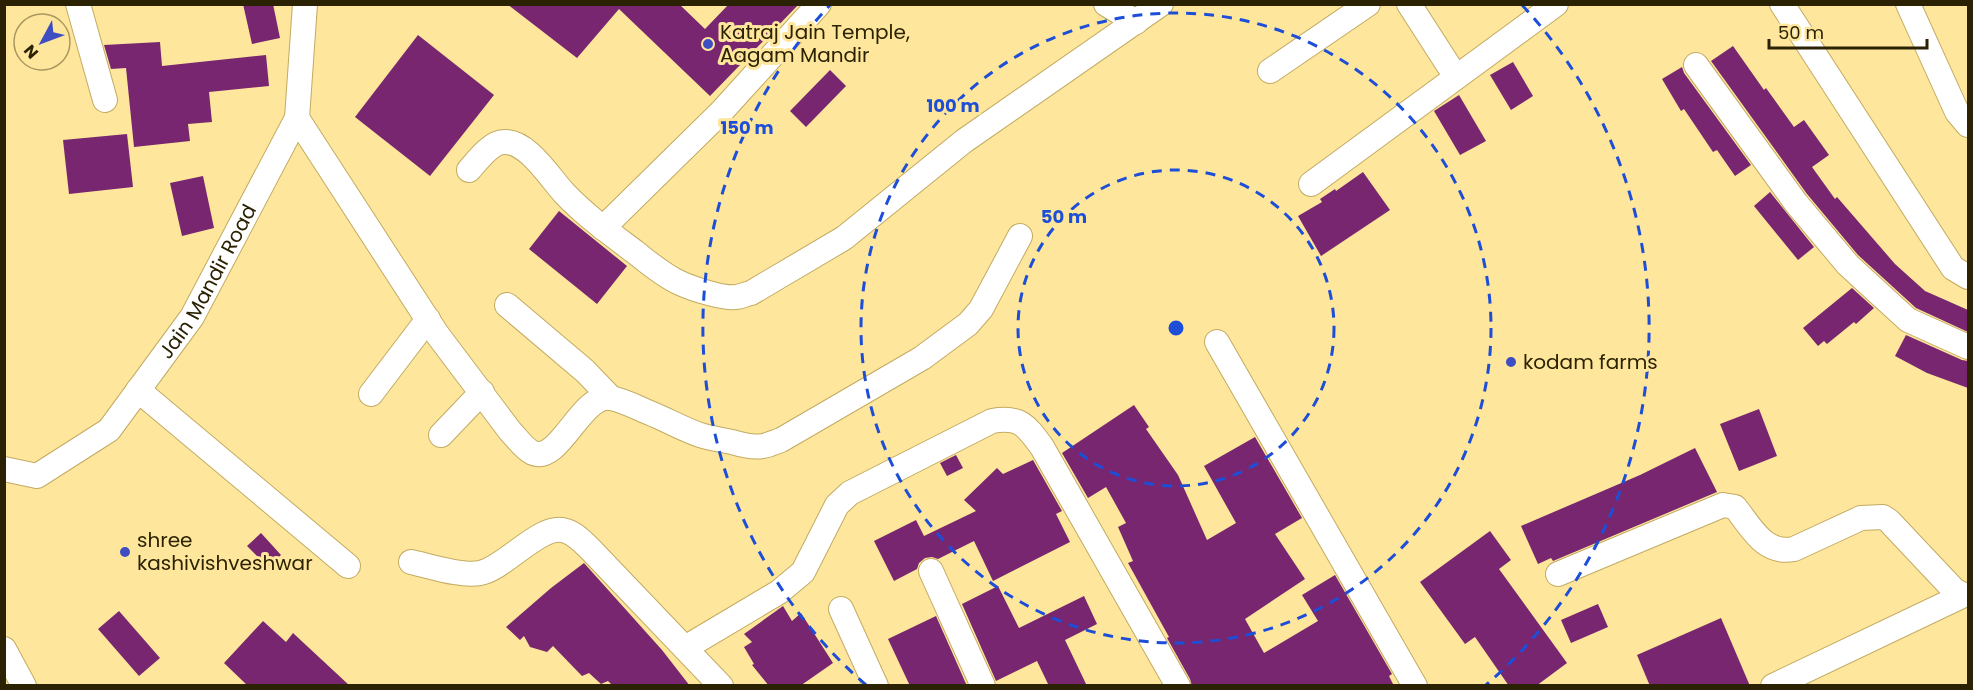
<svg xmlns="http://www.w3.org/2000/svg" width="1973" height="690" font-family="Poppins,sans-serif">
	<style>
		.building { fill: #77266f }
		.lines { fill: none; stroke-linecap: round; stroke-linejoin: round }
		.minor-casing { stroke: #c2ab62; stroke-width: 26 }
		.minor { stroke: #fff; stroke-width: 24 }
		.ring { fill: none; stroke: #1d4ed8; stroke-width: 3; stroke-dasharray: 10 8 }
		.poi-dot { fill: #3e4ec2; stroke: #fee69c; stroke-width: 2 }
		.labels { text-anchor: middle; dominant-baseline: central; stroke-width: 6; stroke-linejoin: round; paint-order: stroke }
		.poi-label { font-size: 20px; fill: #2b2203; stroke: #fee69c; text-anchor: start }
		.street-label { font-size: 20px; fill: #2b2203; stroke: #fee69c }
		.centre { fill: #1d4ed8; stroke: #fee69c; stroke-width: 3 }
		.ring-label { font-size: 18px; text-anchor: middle; font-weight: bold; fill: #1d4ed8; stroke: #fee69c; stroke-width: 6; stroke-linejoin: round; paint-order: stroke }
	</style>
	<rect width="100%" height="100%" fill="#fee69c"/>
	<!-- building -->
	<g class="building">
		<polygon points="243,4 273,4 280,38 252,44"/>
		<polygon points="507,4 679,4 705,29 729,4 799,4 710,96 619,9 577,58"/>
		<polygon points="418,35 494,95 430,176 355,117"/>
		<polygon points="160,42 162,66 266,55 269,86 209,92 212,122 188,124 190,141 134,147 126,68 111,69 104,45"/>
		<polygon points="1733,46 1764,90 1766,88 1794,127 1804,120 1829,155 1812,167 1835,199 1837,197 1895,264 1925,291 1968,310 1968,332 1916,308 1858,255 1807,194 1711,61"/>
		<polygon points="1513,62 1533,96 1511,110 1490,75"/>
		<polygon points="1682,67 1684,73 1751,165 1735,176 1717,150 1713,152 1684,109 1681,111 1662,79"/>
		<polygon points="830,70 846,86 806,127 790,111"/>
		<polygon points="1459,95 1486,141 1460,155 1434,111"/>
		<polygon points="127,134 133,187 69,194 63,140"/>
		<polygon points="1363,172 1390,210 1321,256 1298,216 1322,202 1320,199 1335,189 1336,191"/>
		<polygon points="203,176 214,228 182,236 170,183"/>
		<polygon points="1770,192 1814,247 1798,260 1754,206"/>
		<polygon points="559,211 627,266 597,304 529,249"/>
		<polygon points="1852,288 1874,308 1856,324 1854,322 1827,344 1824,341 1818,346 1803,328"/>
		<polygon points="1906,335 1962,360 1968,361 1968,388 1927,373 1895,356"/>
		<polygon points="1134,405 1149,427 1146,429 1178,475 1207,540 1236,523 1204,466 1255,437 1302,518 1275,534 1305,579 1245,619 1264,653 1318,621 1302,595 1335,575 1392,674 1389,676 1394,686 1192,686 1190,679 1167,638 1169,637 1128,563 1133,561 1118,527 1126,523 1106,487 1088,498 1062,453"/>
		<polygon points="1759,409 1777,456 1739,471 1720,424"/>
		<polygon points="1695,448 1717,492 1553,561 1551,558 1538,564 1521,526 1640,475"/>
		<polygon points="956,455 963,468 947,476 940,463"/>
		<polygon points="1033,460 1062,511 1056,514 1070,542 993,581 974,541 938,559 932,557 925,558 919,563 917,569 894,581 874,541 916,520 924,536 976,511 964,500 997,468 1003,474"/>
		<polygon points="1490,531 1511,560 1499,569 1567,663 1536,686 1509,686 1475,637 1465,644 1420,582"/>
		<polygon points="261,533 281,555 268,567 247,546"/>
		<polygon points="584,563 662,650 690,686 613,686 608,681 601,684 589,673 582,676 553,646 547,652 530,647 524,636 520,640 506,627 551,588"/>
		<polygon points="998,586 1019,628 1084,596 1097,624 1065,640 1087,686 1049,686 1037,661 996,681 962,604"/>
		<polygon points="1598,604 1608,627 1571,643 1561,620"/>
		<polygon points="783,606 792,621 801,613 833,663 800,686 769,686 752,665 754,664 744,647 752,642 744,634"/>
		<polygon points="119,611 160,658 139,676 98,629"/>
		<polygon points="936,616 967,686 910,686 888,639"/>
		<polygon points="1721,618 1750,686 1650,686 1637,655"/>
		<polygon points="263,621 286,642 293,633 350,686 248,686 224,663"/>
	</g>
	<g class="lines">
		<defs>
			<g id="minor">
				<polyline points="78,4 105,100"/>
				<polyline points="1106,4 1136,22"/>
				<polyline points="1409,4 1456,77"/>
				<polyline points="1782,4 1953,268 1968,277"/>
				<polyline points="1908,4 1957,112 1968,125"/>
				<polyline points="1696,65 1796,203 1848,265 1908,320 1968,347"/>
				<polyline points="1270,71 1368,4"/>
				<path d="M297,118L437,334L510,431C517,438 524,449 533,453C560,464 581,393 611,398C625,401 638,408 650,413C667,420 683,429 700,435C710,438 721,440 732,442C742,445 753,448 763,446C769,445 775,442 781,440L922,358L968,324L981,309L1020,236"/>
				<path d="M469,170C477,161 491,142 504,142C528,141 550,178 565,194C586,216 611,234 635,252C649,263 664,276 680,283C693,289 724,299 737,297C742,296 746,294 751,293L844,238L964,141L1161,4"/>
				<polyline points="1311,184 1556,4"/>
				<polyline points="603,228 722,111 819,4"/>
				<polyline points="507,305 585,371 611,398"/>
				<polyline points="1217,342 1415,686"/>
				<polyline points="138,390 348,566"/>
				<polyline points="371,394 428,319"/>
				<polyline points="441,435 482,392"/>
				<path id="s1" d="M4,469L37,476L109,430L192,317L297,118L305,4"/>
				<path d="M411,562C430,566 462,577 480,573C506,568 541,522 566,531C576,534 585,544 592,551L721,686"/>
				<polyline points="931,571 983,686"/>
				<path d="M1558,574L1723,505L1735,507C1751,527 1764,555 1794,549L1861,518L1883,517L1889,521L1955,591L1964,595H1968"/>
				<polyline points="841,609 876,686"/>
				<path d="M685,648L779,592L803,572L837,505L850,493L992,421C1020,416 1026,425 1042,447L1178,686"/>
				<polyline points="4,649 24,686"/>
				<polyline points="1773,686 1964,595"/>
			</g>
		</defs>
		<!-- minor casing -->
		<use href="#minor" class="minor-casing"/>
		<!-- minor -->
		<use href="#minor" class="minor"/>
	</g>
	<!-- distance rings -->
	<g class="ring">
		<circle cx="1176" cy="328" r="158"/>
		<circle cx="1176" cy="328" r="315"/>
		<path d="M866 685A473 473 0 0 1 830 5M1522 5A473 473 0 0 1 1486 685"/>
	</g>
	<!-- markers -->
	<g class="poi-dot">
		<circle cx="708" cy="44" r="6"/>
		<circle cx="1511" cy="362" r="6"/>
		<circle cx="125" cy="552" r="6"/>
	</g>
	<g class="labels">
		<!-- poi labels -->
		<g class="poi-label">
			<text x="720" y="32">Katraj Jain Temple,<tspan x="720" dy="23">Aagam Mandir</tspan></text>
			<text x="1523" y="362">kodam farms</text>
			<text x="137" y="540">shree<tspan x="137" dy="23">kashivishveshwar</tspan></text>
		</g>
		<!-- street labels -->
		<g class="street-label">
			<text stroke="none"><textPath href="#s1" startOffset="298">Jain Mandir Road</textPath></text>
		</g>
	</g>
	<circle cx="1176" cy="328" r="9" class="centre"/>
	<g class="ring-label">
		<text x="953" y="112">100 m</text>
		<text x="747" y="134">150 m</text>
		<text x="1064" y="223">50 m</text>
	</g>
	<!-- border -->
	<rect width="1973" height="690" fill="none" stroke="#2b2203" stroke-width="12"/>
	<!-- north arrow -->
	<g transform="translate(42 42) rotate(229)"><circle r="28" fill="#fee69c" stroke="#aa985f" stroke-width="1.5"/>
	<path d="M0-4.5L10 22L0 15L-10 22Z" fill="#3e4ec2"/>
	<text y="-9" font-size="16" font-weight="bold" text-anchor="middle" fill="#2b2203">N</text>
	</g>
	<!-- scale -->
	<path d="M1769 39v9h158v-9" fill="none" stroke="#2b2203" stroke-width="3"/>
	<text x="1778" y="39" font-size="18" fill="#2b2203" stroke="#fee69c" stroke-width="4.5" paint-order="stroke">50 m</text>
</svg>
